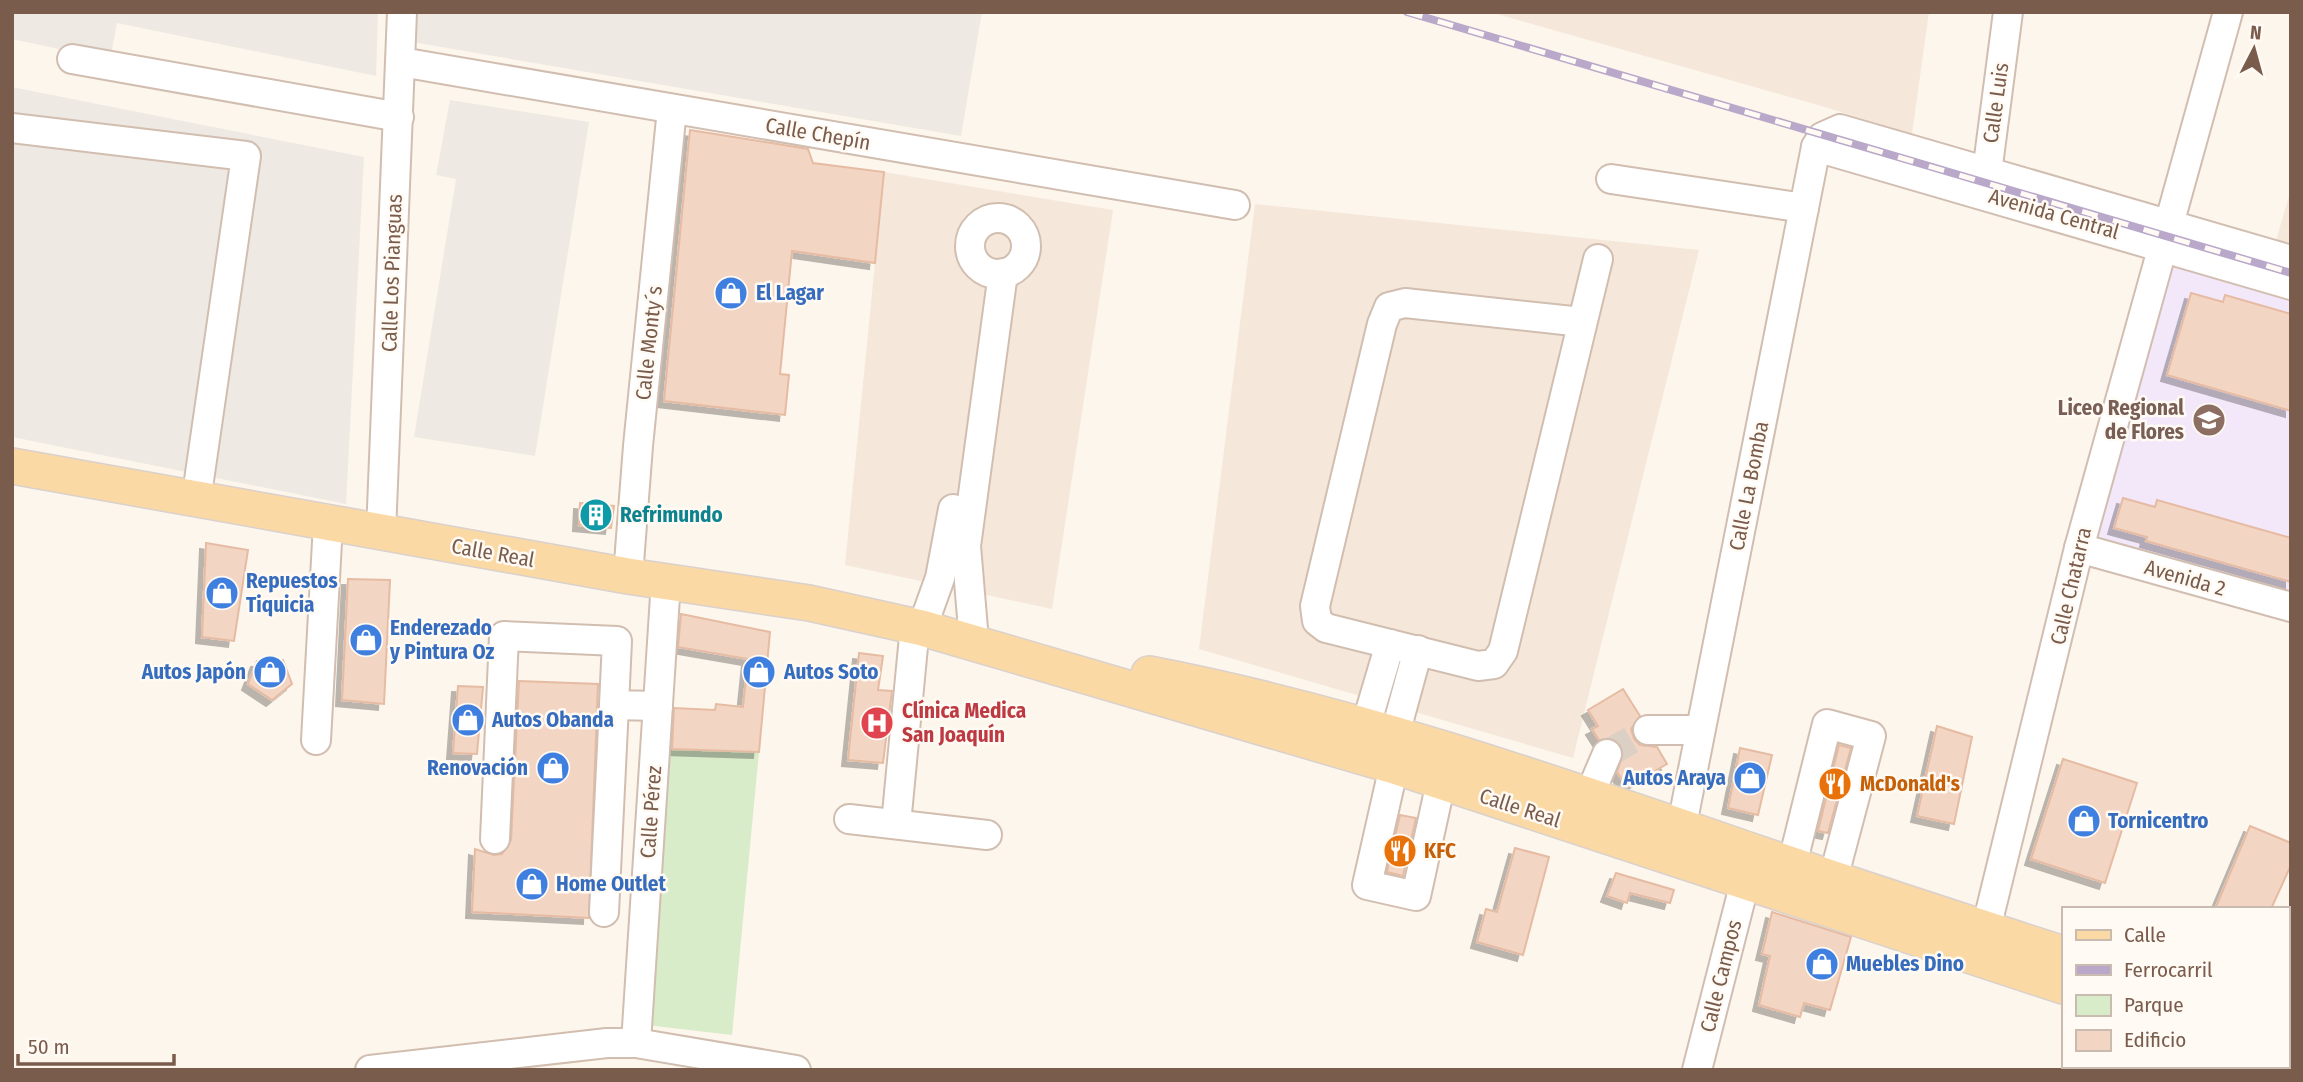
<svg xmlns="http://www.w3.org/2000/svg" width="2303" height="1082" font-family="'Fira Sans Condensed',sans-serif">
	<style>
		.residential { fill: #f5e8da }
		.industrial { fill: #efe9e4 }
		.education { fill: #f3e8fa }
		.green { fill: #d8ecc9 }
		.building { fill: #f3d5c3; stroke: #e6bba3; stroke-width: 2; filter: url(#shadow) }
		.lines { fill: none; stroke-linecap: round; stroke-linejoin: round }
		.minor-tunnel { stroke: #dcd0c4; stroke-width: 28; stroke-dasharray: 28 14; stroke-linecap: butt }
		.minor-casing { stroke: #d1beb0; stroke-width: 32 }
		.major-casing { stroke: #dad1cd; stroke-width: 38 }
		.minor { stroke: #fff; stroke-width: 28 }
		.major { stroke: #fbd9a5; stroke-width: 35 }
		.rail-casing { stroke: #b9a8c9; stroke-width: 8 }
		.rail { stroke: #fffaf3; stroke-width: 5; stroke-dasharray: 16; stroke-linecap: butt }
		.labels { text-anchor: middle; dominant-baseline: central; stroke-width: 5; stroke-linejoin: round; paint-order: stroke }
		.street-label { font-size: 21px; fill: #7a5c4d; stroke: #fffaf3 }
		.shop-label { font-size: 21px; font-weight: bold; fill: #366cbe; stroke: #fffaf3; text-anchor: start }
		.education-label { font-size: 21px; font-weight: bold; fill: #785e54; stroke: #fffaf3; text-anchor: end }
		.culture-label { font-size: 21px; font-weight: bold; fill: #0d838f; stroke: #fffaf3; text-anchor: start }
		.health-label { font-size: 21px; font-weight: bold; fill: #be3a42; stroke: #fffaf3; text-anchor: start }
		.food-label { font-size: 21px; font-weight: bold; fill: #c56008; stroke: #fffaf3; text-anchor: start }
	</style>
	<defs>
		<filter id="shadow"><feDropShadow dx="-6" dy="6" stdDeviation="0" flood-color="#0004"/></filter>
	</defs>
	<rect width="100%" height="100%" fill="#fdf6ec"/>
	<!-- residential -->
	<g class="residential">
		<polygon points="1490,12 1929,12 1912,134 1818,105"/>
		<polygon points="884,172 1113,210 1052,609 845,565"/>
		<polygon points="2291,189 2291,248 2275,244"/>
		<polygon points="1255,204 1699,250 1573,758 1199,649"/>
	</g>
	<!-- industrial -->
	<g class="industrial">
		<polygon points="12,12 378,12 376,76 117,23 110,60 12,39"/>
		<polygon points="413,12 982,12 961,136 412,42"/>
		<polygon points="12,87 364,157 346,504 12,437"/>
		<polygon points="450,100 589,122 535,456 414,437 456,179 436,175"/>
	</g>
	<!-- education -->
	<polygon class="education" points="2171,266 2291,300 2291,595 2092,540"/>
	<!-- green -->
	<polygon class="green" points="668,749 759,752 732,1035 646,1025"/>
	<!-- building -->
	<g class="building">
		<polygon points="690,130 808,149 813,163 884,172 875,263 792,251 780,374 789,375 785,415 664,401"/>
		<polygon points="2191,293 2223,302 2225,295 2291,314 2291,411 2167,375"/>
		<polygon points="2123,498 2155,507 2157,500 2291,538 2291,582 2146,541 2147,537 2114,528"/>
		<polygon points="580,503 614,506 611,528 579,525"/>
		<polygon points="206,543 248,550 234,641 202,637"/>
		<polygon points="348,579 390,580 384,704 342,700"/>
		<polygon points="681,614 770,632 759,752 672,749 674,708 715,710 716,704 743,707 748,659 678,647"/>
		<polygon points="859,653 883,656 878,690 892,691 883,763 848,760"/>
		<polygon points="283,660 292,684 272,700 248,684 257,661"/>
		<polygon points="519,681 598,684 589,918 472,912 475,849 494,855 502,854 511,840"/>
		<polygon points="458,686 483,687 477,754 453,753"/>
		<polygon points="1623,689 1640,716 1631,729 1634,739 1640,745 1657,747 1667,764 1627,787 1617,772 1623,753 1621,745 1613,739 1599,740 1592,729 1598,726 1588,710"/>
		<polygon points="1937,726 1972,737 1954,824 1917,816"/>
		<polygon points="1839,745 1851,748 1828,833 1818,831"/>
		<polygon points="1740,748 1772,755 1758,815 1728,808"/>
		<polygon points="2063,759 2137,783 2105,883 2031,859"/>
		<polygon points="1400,815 1416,818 1403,876 1387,872"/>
		<polygon points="2250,826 2291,843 2291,865 2271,909 2215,909"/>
		<polygon points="1515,848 1549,857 1523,955 1477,942 1486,909 1497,912"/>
		<polygon points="1616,873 1674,890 1670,903 1630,893 1627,903 1607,896"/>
		<polygon points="1772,912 1851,937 1830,1010 1804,1003 1800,1017 1759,1005 1770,956 1762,954"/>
	</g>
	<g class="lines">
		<!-- minor-tunnel -->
		<polyline class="minor-tunnel" points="1607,754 1648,730"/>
		<defs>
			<g id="minor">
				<polyline points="72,59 399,117"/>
				<polyline points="401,62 1235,205"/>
				<polyline points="12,128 246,156 196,501"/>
				<polyline points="1816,147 2291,285"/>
				<polyline points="1611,179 1804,208"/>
				<polyline points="1985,188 2008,12"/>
				<circle cx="998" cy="246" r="28"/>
				<polyline points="1582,322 1405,303 1389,307 1382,324 1315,606 1317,621 1326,628 1478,666 1494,664 1503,651 1598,259"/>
				<polyline points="381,533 402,12"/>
				<polyline points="2079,548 2291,607"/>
				<polyline points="628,576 638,446 672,109"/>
				<polyline points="922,628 940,578 953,509"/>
				<polyline points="974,641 966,546 1003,273"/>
				<polyline points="1366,725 1390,644"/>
				<polyline points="1648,730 1700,730"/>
				<polyline points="1395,734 1418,650"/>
				<polyline points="316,740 328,524"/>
				<polyline points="1394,766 1367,885 1416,896 1441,782"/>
				<polyline points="1589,796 1607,754"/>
				<polyline points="849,819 987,835"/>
				<polyline points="896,824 915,626"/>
				<polyline points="1682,825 1816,147 1822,137 1840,129 2291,260"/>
				<polyline points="495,839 504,636 617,641 614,705 658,706"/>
				<polyline points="1792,865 1827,724 1871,736 1833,879"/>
				<polyline points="604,912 614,705"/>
				<polyline points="1986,929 2079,548 2228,12"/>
				<polyline points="636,1043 666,581"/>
				<polyline points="370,1070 607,1043 636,1043 796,1070"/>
				<polyline points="1697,1070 1745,882"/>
				<polyline points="2102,1070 2104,1066"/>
			</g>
			<g id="major">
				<polyline points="12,466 628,576 809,603 922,628 1394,766 2063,986"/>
				<path d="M1149,674C1357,714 1557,784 1757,853C1859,888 1961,921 2063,954"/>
				<polyline points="2287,1041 2291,1042"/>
			</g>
		</defs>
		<!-- minor casing -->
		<use href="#minor" class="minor-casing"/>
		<!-- major casing -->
		<use href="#major" class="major-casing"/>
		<!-- minor -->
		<use href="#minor" class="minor"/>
		<!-- major -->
		<use href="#major" class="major"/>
		<defs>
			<polyline id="rail" points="1407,12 2291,273"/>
		</defs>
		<!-- rail casing -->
		<use href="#rail" class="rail-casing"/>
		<!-- rail -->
		<use href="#rail" class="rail"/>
	</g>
	<!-- icons -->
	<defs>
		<symbol id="shop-disc" viewBox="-11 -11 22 22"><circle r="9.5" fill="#3f7fe0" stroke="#fffaf3"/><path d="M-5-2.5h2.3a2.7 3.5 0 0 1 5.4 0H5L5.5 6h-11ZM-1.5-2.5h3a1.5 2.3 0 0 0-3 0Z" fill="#fff"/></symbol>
		<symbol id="school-disc" viewBox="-11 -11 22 22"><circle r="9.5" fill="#8d6e63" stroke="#fffaf3"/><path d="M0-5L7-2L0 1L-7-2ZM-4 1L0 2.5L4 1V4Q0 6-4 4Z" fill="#fff"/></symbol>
		<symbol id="building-disc" viewBox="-11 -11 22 22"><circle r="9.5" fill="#0f9aa8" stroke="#fffaf3"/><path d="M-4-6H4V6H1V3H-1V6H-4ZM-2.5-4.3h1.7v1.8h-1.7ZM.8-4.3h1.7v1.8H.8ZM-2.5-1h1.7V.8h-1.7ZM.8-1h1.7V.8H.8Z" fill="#fff"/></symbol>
		<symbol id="hospital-disc" viewBox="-11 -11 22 22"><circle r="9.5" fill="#e0444e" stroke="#fffaf3"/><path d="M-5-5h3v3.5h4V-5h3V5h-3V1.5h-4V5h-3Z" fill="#fff"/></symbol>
		<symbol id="restaurant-disc" viewBox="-11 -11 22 22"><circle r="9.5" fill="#e8710a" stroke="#fffaf3"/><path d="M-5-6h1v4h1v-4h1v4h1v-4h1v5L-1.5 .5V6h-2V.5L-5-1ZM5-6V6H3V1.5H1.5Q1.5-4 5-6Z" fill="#fff"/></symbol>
	</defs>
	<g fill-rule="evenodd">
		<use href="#shop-disc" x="712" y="274" width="38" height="38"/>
		<use href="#school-disc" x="2190" y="401" width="38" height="38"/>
		<use href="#building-disc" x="577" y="496" width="38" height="38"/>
		<use href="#shop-disc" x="203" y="574" width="38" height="38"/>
		<use href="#shop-disc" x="347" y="621" width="38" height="38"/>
		<use href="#shop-disc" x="251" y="653" width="38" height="38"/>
		<use href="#shop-disc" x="740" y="653" width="38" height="38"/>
		<use href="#shop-disc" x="449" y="701" width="38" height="38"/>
		<use href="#hospital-disc" x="858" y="704" width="38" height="38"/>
		<use href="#shop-disc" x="534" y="749" width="38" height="38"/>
		<use href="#shop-disc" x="1731" y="759" width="38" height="38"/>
		<use href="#restaurant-disc" x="1816" y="765" width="38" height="38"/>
		<use href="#shop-disc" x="2065" y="802" width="38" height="38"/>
		<use href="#restaurant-disc" x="1381" y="832" width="38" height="38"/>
		<use href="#shop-disc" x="513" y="865" width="38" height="38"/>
		<use href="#shop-disc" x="1803" y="945" width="38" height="38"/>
	</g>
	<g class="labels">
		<!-- street labels -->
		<g class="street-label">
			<text transform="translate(1996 103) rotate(-82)">Calle Luis</text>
			<text transform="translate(818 134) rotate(10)">Calle Chepín</text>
			<text transform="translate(2054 214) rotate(16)">Avenida Central</text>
			<text transform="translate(392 273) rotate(-88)">Calle Los Pianguas</text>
			<text transform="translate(649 343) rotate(-84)">Calle Monty´s</text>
			<text transform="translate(1749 486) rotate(-79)">Calle La Bomba</text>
			<text transform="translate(493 553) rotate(10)">Calle Real</text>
			<text transform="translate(2185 578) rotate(16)">Avenida 2</text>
			<text transform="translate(2071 586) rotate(-77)">Calle Chatarra</text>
			<text transform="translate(1520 808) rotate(18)">Calle Real</text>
			<text transform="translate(651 812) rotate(-86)">Calle Pérez</text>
			<text transform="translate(1721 976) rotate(-76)">Calle Campos</text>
		</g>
		<!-- shop labels -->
		<g class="shop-label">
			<text x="756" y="293">El Lagar</text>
			<text x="246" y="581">Repuestos<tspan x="246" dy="24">Tiquicia</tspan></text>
			<text x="390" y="628">Enderezado<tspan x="390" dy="24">y Pintura Oz</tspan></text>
			<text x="246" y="672" text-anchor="end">Autos Japón</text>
			<text x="784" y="672">Autos Soto</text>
			<text x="492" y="720">Autos Obanda</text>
			<text x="528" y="768" text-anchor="end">Renovación</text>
			<text x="1726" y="778" text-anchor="end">Autos Araya</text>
			<text x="2108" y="821">Tornicentro</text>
			<text x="556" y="884">Home Outlet</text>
			<text x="1846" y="964">Muebles Dino</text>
		</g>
		<!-- education labels -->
		<g class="education-label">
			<text x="2184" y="408">Liceo Regional<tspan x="2184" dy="24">de Flores</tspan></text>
		</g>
		<!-- culture labels -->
		<g class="culture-label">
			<text x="620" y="515">Refrimundo</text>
		</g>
		<!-- health labels -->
		<g class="health-label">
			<text x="902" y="711">Clínica Medica<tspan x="902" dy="24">San Joaquín</tspan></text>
		</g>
		<!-- food labels -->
		<g class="food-label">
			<text x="1860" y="784">McDonald's</text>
			<text x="1424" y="851">KFC</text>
		</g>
	</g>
	<!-- border -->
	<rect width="2303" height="1082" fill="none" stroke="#7a5c4d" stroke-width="28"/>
	<!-- legend -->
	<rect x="2062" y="907" width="228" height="161" fill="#fffaf3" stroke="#cabbb1" stroke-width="2"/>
	<rect x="2076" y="930" width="35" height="10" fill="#fbd9a5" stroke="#cabbb1" stroke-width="2"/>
	<text x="2124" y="942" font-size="21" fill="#7a5c4d">Calle</text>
	<rect x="2076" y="965" width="35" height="10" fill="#b9a8c9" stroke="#cabbb1" stroke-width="2"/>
	<text x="2124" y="977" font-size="21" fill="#7a5c4d">Ferrocarril</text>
	<rect x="2076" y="995" width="35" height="21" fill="#d8ecc9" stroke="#cabbb1" stroke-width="2"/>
	<text x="2124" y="1012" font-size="21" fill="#7a5c4d">Parque</text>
	<rect x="2076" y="1030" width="35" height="21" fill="#f3d5c3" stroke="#cabbb1" stroke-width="2"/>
	<text x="2124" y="1047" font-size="21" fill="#7a5c4d">Edificio</text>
	<!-- north arrow -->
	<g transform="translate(2254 49) rotate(6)" stroke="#fffaf3" stroke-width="5" paint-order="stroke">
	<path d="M0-5L12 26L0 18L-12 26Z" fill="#7a5c4d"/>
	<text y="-10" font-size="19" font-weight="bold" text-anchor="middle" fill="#7a5c4d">N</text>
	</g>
	<!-- scale -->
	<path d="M18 1054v10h156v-10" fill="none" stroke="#7a5c4d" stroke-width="3.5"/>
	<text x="28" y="1054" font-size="21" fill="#7a5c4d" stroke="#fffaf3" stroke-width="5" paint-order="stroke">50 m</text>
</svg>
